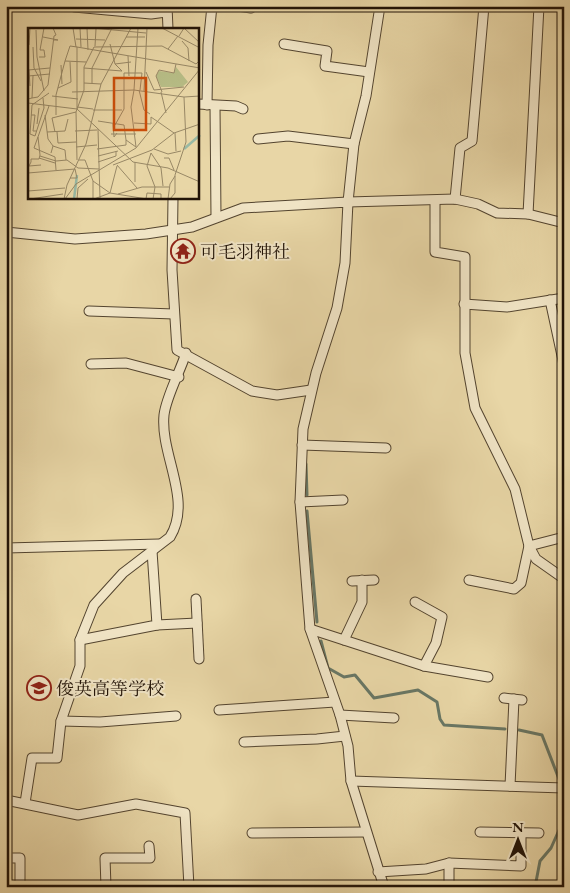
<svg xmlns="http://www.w3.org/2000/svg" width="570" height="893" font-family="'EB Garamond','Noto Serif JP',serif">
	<style>
		.lines { fill: none; stroke-linecap: round; stroke-linejoin: round }
		.stream { stroke: #687765; stroke-width: 3 }
		.street-casing { stroke: #53442f; stroke-width: 11 }
		.street { stroke: #f0e4c5; stroke-width: 9 }
		.labels { text-anchor: middle; dominant-baseline: central; stroke-width: 4; stroke-linejoin: round; paint-order: stroke }
		.poi-label { font-size: 18px; fill: #211307; stroke: #f0e4c5; text-anchor: start }
		.inset-river { fill: none; stroke: #98b9a4; stroke-width: 2.5 }
		.inset-road { fill: none; stroke: #988866; stroke-width: 1 }
		.view { fill: #ca4e0b; fill-opacity: 0.15; stroke: #ca4e0b; stroke-width: 2.5 }
		.inset-edge { fill: none; stroke: #211307; stroke-width: 2.5 }
	</style>
	<rect width="100%" height="100%" fill="#e8d6a6"/>
	<filter id="stains"><feTurbulence type="fractalNoise" baseFrequency=".004" numOctaves="4"/><feColorMatrix values="0 0 0 0 .2 0 0 0 0 .09 0 0 0 0 .02 0 0 0 .5 -.17"/></filter>
	<radialGradient id="worn" r=".72"><stop offset=".6" stop-color="#630" stop-opacity="0"/><stop offset="1" stop-color="#630" stop-opacity=".3"/></radialGradient>
	<g class="lines">
		<!-- stream -->
		<g class="stream">
			<polyline points="306,464 307,495"/>
			<polyline points="307,511 317,622"/>
			<polyline points="321,641 328,668 344,677 355,675 374,698 418,690 437,702 440,719 444,725 505,729"/>
			<polyline points="519,730 542,735 559,779"/>
			<polyline points="535,887 540,861 551,848 564,819"/>
		</g>
		<defs>
			<g id="street">
				<polyline points="167,6 168,29"/>
				<polyline points="238,6 251,8 252,6"/>
				<polyline points="380,6 366,96 354,144 348,202 455,199 478,204 497,213 528,214 564,223"/>
				<polyline points="74,7 151,14 166,12"/>
				<polyline points="284,44 327,51 325,66 369,72"/>
				<polyline points="198,104 236,106 243,109"/>
				<polyline points="207,105 208,45 212,6"/>
				<polyline points="215,106 216,217"/>
				<polyline points="258,139 288,136 354,144"/>
				<polyline points="173,198 172,270 177,350 252,391 277,395 311,390"/>
				<polyline points="455,199 460,148 472,141 484,6"/>
				<polyline points="435,201 435,252 465,257 465,353 475,408 515,489 529,546 536,559 563,578 564,584"/>
				<polyline points="528,214 539,6"/>
				<polyline points="6,232 75,239 146,234 192,227 243,208 348,202 345,263 337,308 316,373 303,429 300,502 310,629 340,715 348,746 351,781 384,887"/>
				<polyline points="550,300 564,365"/>
				<polyline points="464,304 507,307 564,298"/>
				<polyline points="89,311 174,314"/>
				<polyline points="91,364 126,363 179,377"/>
				<polyline points="302,445 386,448"/>
				<polyline points="300,502 343,500"/>
				<polyline points="6,548 159,544"/>
				<polyline points="469,580 514,589 521,583 529,546 564,537"/>
				<polyline points="352,581 374,580"/>
				<polyline points="196,599 199,659"/>
				<polyline points="415,602 442,617 436,643 424,666"/>
				<polyline points="157,625 197,623"/>
				<polyline points="310,629 424,666 488,677"/>
				<polyline points="80,640 157,625 152,551"/>
				<polyline points="344,640 362,602 362,580"/>
				<polyline points="504,698 522,700"/>
				<polyline points="219,710 335,702"/>
				<polyline points="340,715 394,718"/>
				<polyline points="61,721 100,722 176,716"/>
				<polyline points="244,742 317,739 345,736"/>
				<polyline points="351,781 564,788"/>
				<polyline points="510,786 514,699"/>
				<polyline points="6,800 78,815 136,804 185,813 189,887"/>
				<path d="M25,803L32,758H57L61,721L80,666V640L94,605L123,573L170,537C193,500 160,455 164,415C166,397 180,372 186,353"/>
				<polyline points="480,832 539,833"/>
				<polyline points="252,833 366,832"/>
				<polyline points="6,858 20,858 20,887"/>
				<polyline points="378,872 426,869 449,863 521,866 521,833"/>
				<polyline points="106,887 105,858 150,858 149,846"/>
				<polyline points="449,887 449,863"/>
			</g>
		</defs>
		<!-- street casing -->
		<use href="#street" class="street-casing"/>
		<!-- street -->
		<use href="#street" class="street"/>
	</g>
	<!-- icons -->
	<defs>
		<symbol id="temple-ring" viewBox="-11 -11 22 22"><circle r="9.5" fill="#f0e4c5" stroke="#8f2418" stroke-width="1.5"/><path d="M0-6L5-2H3V0L6.5 2.5H4V6H1.5V3h-3V6H-4V2.5H-6.5L-3 0V-2H-5Z" fill="#8f2418"/></symbol>
		<symbol id="school-ring" viewBox="-11 -11 22 22"><circle r="9.5" fill="#f0e4c5" stroke="#8f2418" stroke-width="1.5"/><path d="M0-5L7-2L0 1L-7-2ZM-4 1L0 2.5L4 1V4Q0 6-4 4Z" fill="#8f2418"/></symbol>
	</defs>
	<g fill-rule="evenodd">
		<use href="#temple-ring" x="169" y="237" width="28" height="28"/>
		<use href="#school-ring" x="25" y="674" width="28" height="28"/>
	</g>
	<g class="labels">
		<!-- poi labels -->
		<g class="poi-label">
			<text x="200" y="251">可毛羽神社</text>
			<text x="56" y="688">俊英高等学校</text>
		</g>
	</g>
	<!-- overview -->
	<g transform="translate(28 28)">
		<rect width="171" height="171" fill="#e8d6a6"/>
		<path d="M148,39L160,54L154,59H133L128,48L131,43L146,45Z" fill="#b7bd86"/>
		<path class="inset-river" d="M156,121L172,107M46,171L49,147"/>
		<path class="inset-road" d="M45,0L48,19M52,0L53,19M59,0L60,22M64,0L118,5M110,0L106,62L156,69L172,68M134,0L172,20M8,2L9,29L16,63M151,8L156,0L172,15M15,9L30,12H26M98,9H117M48,11L77,12M154,13L160,20L161,33M82,16L87,36L94,43M1,17L2,0M67,18L68,1M5,19L6,40L13,53M140,21L150,8M100,28L101,48M11,29H17L16,22H12L16,0M37,33L58,34M87,36L103,34M33,37L34,56M56,40L94,43M0,42L22,40M1,42L2,58M118,44L126,62M96,45H114L112,62M0,48L22,46M56,55L73,56M64,55V40L84,0M30,60L43,54L42,34M111,62L116,82L122,86M126,62L156,59M116,63L119,0M44,64L106,62L103,79L108,119M133,64L138,85M134,64L128,48L131,42L146,45L148,36M24,68L50,71M4,70L10,69L20,57L26,8L28,7L25,0M0,71L4,70L5,48M0,75L49,81L105,134L140,140L172,154M4,77L2,106L7,108L16,80L15,70M4,77L21,65M21,78L6,120L27,129L28,142M49,79L65,81M49,81V19L172,40M65,82H94M3,87H7L5,103H9M17,87L20,111L25,118L23,125M28,87V67L37,33L42,18L49,19M123,89L146,105M70,93L96,97L98,112L108,119M106,95L123,96V89M9,96L11,80M85,96L86,109L89,105M87,97L96,81V45M70,101L72,171M47,103L69,102M19,104L37,103L40,91M27,104L24,90L48,84M29,104L30,115L48,114M147,105L148,123M83,106H108M25,118L37,122L38,132M48,119L69,117M69,121L98,117V112M126,121L140,126L153,123M123,125L119,138L127,159L125,171M123,125L133,140L135,158M12,128L28,133L39,132L50,140L71,141M70,128L90,123M11,130L27,135M136,130H141L146,142M49,132L48,84L56,62V39L66,19L134,18L168,36L172,32M51,132H57L65,153L82,165L119,171M3,134V131H11L12,127L10,109M3,134L1,138L13,137M70,134L88,128V123M85,137L124,122L146,105L172,96M89,137L109,160M0,145L47,141L49,150H42M65,153V171M107,154V134M0,163L37,160M82,165L89,138M90,166L114,159H141M2,171L35,166M36,171L39,157L58,116L73,56L103,0M37,171L48,156L108,120L172,41M49,171L50,160L60,151M66,171L82,165M118,171L119,165L133,166V171M140,171L142,156L147,148M142,171L147,165V147L158,114L156,69"/>
		<path class="view" d="M86,50H118V102H86Z"/>
		<rect width="171" height="171" class="inset-edge"/>
	</g>
	<!-- margin -->
	<rect width="570" height="893" fill="none" stroke="#e8d6a6" stroke-width="25"/>
	<rect x="8" y="8" width="555" height="878" fill="none" stroke="#211307" stroke-width="2.5"/>
	<rect x="12" y="12" width="545" height="868" fill="none" stroke="#211307"/>
	<!-- north arrow -->
	<g transform="translate(518 840)" stroke="#f0e4c5" stroke-width="4" paint-order="stroke">
	<path d="M0-4L9 19L0 12L-9 19Z" fill="#211307"/>
	<text y="-8" font-size="14" font-weight="bold" text-anchor="middle" fill="#211307">N</text>
	</g>
	<rect width="100%" height="100%" filter="url(#stains)"/>
	<rect width="100%" height="100%" fill="url(#worn)"/>
</svg>
